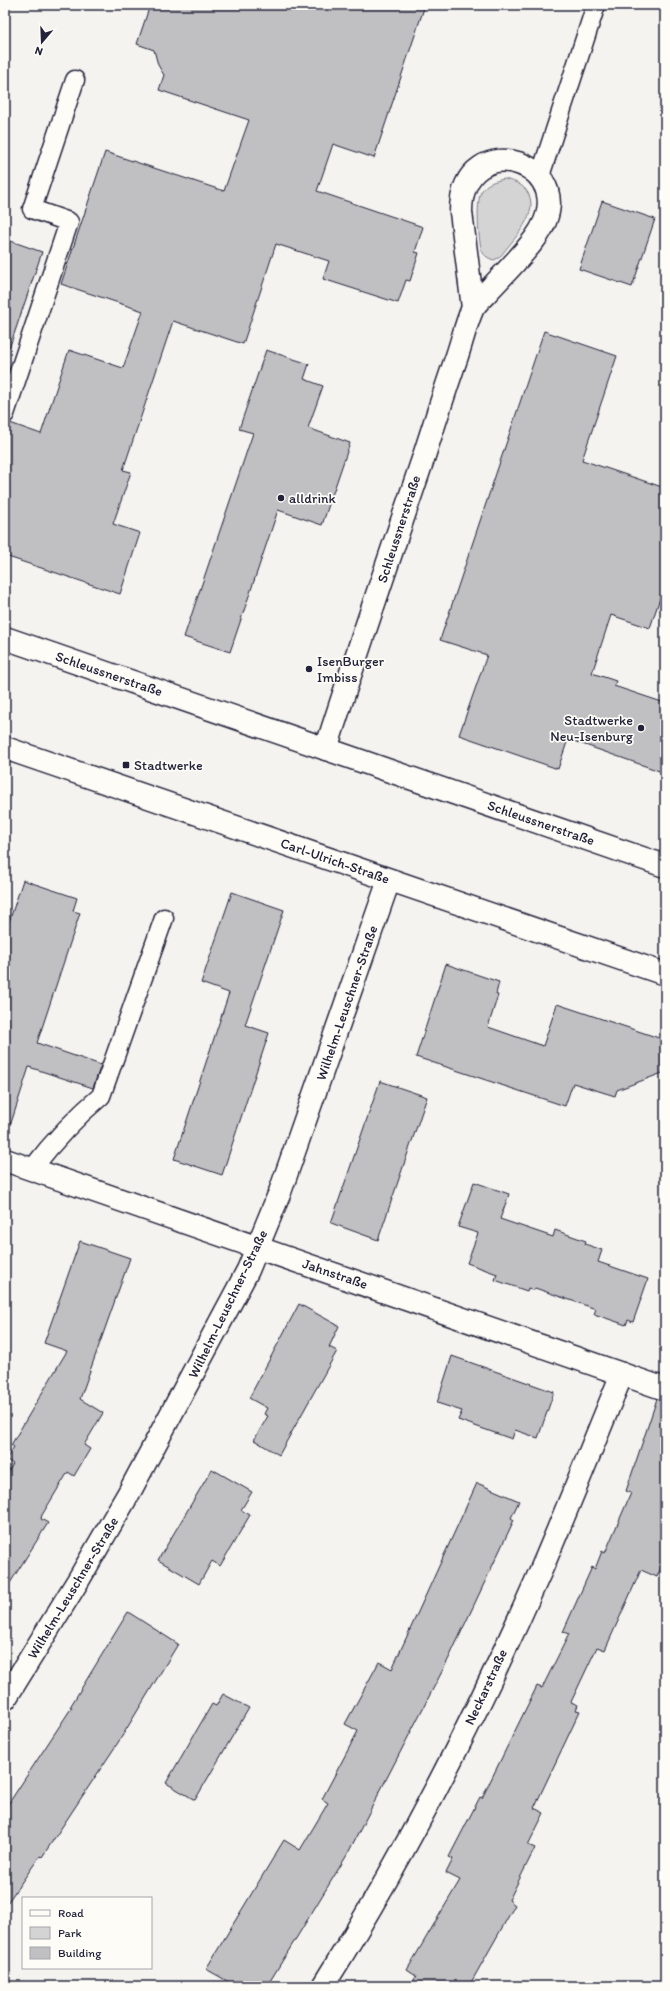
<svg xmlns="http://www.w3.org/2000/svg" width="670" height="1991" font-family="Itim,sans-serif">
	<style>
		.green { fill: #d5d4d5; stroke: #7c7b88 }
		.building { fill: #c0bfc2; stroke: #22223b }
		.lines { fill: none; stroke-linecap: round; stroke-linejoin: round }
		.service-casing { stroke: #22223b; stroke-width: 21 }
		.minor-casing { stroke: #22223b; stroke-width: 25 }
		.tertiary-casing { stroke: #22223b; stroke-width: 25 }
		.secondary-casing { stroke: #22223b; stroke-width: 25 }
		.service { stroke: #fdfcf7; stroke-width: 18 }
		.minor { stroke: #fdfcf7; stroke-width: 22 }
		.tertiary { stroke: #fdfcf7; stroke-width: 22 }
		.secondary { stroke: #fdfcf7; stroke-width: 22 }
		.poi-dot { fill: #22223b; stroke: #fdfcf7; stroke-width: 1.5 }
		.labels { text-anchor: middle; dominant-baseline: central; stroke-width: 3.5; stroke-linejoin: round; paint-order: stroke }
		.poi-label { font-size: 14px; fill: #22223b; stroke: #fdfcf7; text-anchor: start }
		.street-label { font-size: 14px; fill: #22223b; stroke: #fdfcf7 }
	</style>
	<rect width="100%" height="100%" fill="#f4f3ef"/>
	<filter id="ink" filterUnits="userSpaceOnUse"><feTurbulence type="fractalNoise" baseFrequency=".025" numOctaves="2"/><feDisplacementMap in="SourceGraphic" scale="8" xChannelSelector="R" yChannelSelector="G"/><feConvolveMatrix kernelMatrix="1 2 1 2 8 2 1 2 1" color-interpolation-filters="sRGB"/></filter>
	<g filter="url(#ink)">
		<!-- green -->
		<path class="green" d="M504,179C513,181 520,183 526,190C543,212 512,240 500,257L494,260C490,259 486,257 483,253C478,245 476,201 481,192C486,183 495,181 504,179Z"/>
		<!-- building -->
		<g class="building">
			<polygon points="150,5 425,5 374,158 333,144 317,191 423,227 415,252 419,253 410,281 406,280 398,303 323,279 329,261 276,244 243,344 173,321 123,470 131,472 113,524 140,533 120,594 5,556 5,424 10,423 41,434 69,350 123,368 143,311 61,284 105,152 224,191 249,120 159,90 164,75 158,65 154,50 137,44"/>
			<polygon points="602,201 655,219 632,287 579,269"/>
			<polygon points="5,239 42,252 10,346 5,346"/>
			<polygon points="544,331 617,356 582,460 665,488 665,583 650,628 611,615 592,673 616,681 614,686 665,703 665,773 568,739 558,769 459,735 487,655 440,640"/>
			<polygon points="266,350 309,364 304,379 323,386 308,428 350,443 322,525 278,510 230,652 184,637 253,433 239,429"/>
			<polygon points="23,880 77,898 73,911 80,913 37,1043 101,1065 93,1088 29,1067 11,1123 5,1122 5,934"/>
			<polygon points="232,892 284,910 245,1025 269,1033 222,1175 174,1159 229,993 201,983"/>
			<polygon points="446,964 499,982 496,994 498,995 488,1027 543,1046 557,1004 665,1040 665,1072 617,1090 615,1096 573,1083 565,1106 416,1057"/>
			<polygon points="380,1081 427,1097 378,1240 331,1223"/>
			<polygon points="474,1182 509,1194 500,1219 553,1237 555,1230 586,1241 585,1244 602,1250 598,1262 648,1279 633,1322 628,1320 626,1325 594,1314 596,1309 535,1288 534,1290 528,1288 527,1291 495,1280 497,1274 467,1263 478,1233 458,1227"/>
			<polygon points="80,1241 130,1258 80,1399 103,1413 84,1445 90,1449 74,1476 68,1472 42,1515 41,1519 48,1523 5,1591 5,1477 13,1464 6,1459 14,1447 11,1445 67,1351 44,1343"/>
			<polygon points="299,1304 339,1326 329,1347 337,1351 279,1455 254,1440 268,1416 264,1414 267,1408 249,1398"/>
			<polygon points="452,1356 554,1392 538,1438 515,1430 512,1439 458,1420 462,1411 437,1403"/>
			<polygon points="657,1399 665,1401 665,1558 657,1577 641,1570 605,1650 597,1647 571,1702 578,1705 576,1710 580,1711 534,1808 544,1813 528,1845 535,1848 509,1900 515,1905 469,1986 411,1986 416,1976 407,1970 460,1880 446,1873 453,1859 449,1857 480,1797 482,1798 537,1686 542,1688 569,1634 563,1632 592,1567 595,1569 602,1551 605,1553 631,1493 626,1491"/>
			<polygon points="212,1469 252,1492 241,1510 250,1515 220,1566 212,1561 199,1584 158,1560"/>
			<polygon points="477,1483 519,1501 511,1518 514,1520 449,1658 347,1855 267,1986 236,1986 206,1969 284,1840 300,1850 328,1803 322,1799 358,1731 345,1724 379,1662 392,1669"/>
			<polygon points="128,1612 178,1644 121,1738 42,1857 40,1856 5,1906 5,1809 72,1707 70,1707"/>
			<polygon points="223,1694 249,1708 195,1800 166,1783 212,1704 216,1706"/>
		</g>
		<g class="lines">
			<defs>
				<g id="service">
					<polyline points="540,176 596,5"/>
					<polyline points="5,414 69,222 32,209 75,80"/>
					<path d="M32,1169C52,1143 76,1117 101,1096L164,918"/>
				</g>
				<g id="minor">
					<polyline points="5,638 665,866"/>
					<path d="M326,749C357,652 390,556 423,459C434,425 445,390 457,356C462,341 466,324 472,310C475,303 484,296 489,290C504,274 520,258 534,240C592,164 461,121 461,212L473,308"/>
					<polyline points="5,1160 665,1389"/>
					<path d="M323,1986C406,1854 478,1713 541,1570C569,1505 595,1439 622,1374"/>
				</g>
				<polyline id="tertiary" points="5,1699 79,1579 130,1491 248,1270 280,1192 389,880"/>
				<polyline id="secondary" points="5,748 665,974"/>
			</defs>
			<!-- service casing -->
			<use href="#service" class="service-casing"/>
			<!-- minor casing -->
			<use href="#minor" class="minor-casing"/>
			<!-- tertiary casing -->
			<use href="#tertiary" class="tertiary-casing"/>
			<!-- secondary casing -->
			<use href="#secondary" class="secondary-casing"/>
			<!-- service -->
			<use href="#service" class="service"/>
			<!-- minor -->
			<use href="#minor" class="minor"/>
			<!-- tertiary -->
			<use href="#tertiary" class="tertiary"/>
			<!-- secondary -->
			<use href="#secondary" class="secondary"/>
		</g>
	</g>
	<!-- markers -->
	<g class="poi-dot">
		<circle cx="281" cy="498" r="4"/>
		<circle cx="309" cy="669" r="4"/>
		<circle cx="641" cy="728" r="4"/>
		<rect x="122" y="761" width="8" height="8" rx="2"/>
	</g>
	<g class="labels">
		<!-- poi labels -->
		<g class="poi-label">
			<text x="289" y="498">alldrink</text>
			<text x="317" y="661">IsenBurger<tspan x="317" dy="16">Imbiss</tspan></text>
			<text x="633" y="720" text-anchor="end">Stadtwerke<tspan x="633" dy="16">Neu-Isenburg</tspan></text>
			<text x="134" y="765">Stadtwerke</text>
		</g>
		<!-- street labels -->
		<g class="street-label">
			<text transform="translate(399 529) rotate(-72)">Schleussnerstraße</text>
			<text transform="translate(109 674) rotate(19)">Schleussnerstraße</text>
			<text transform="translate(541 823) rotate(19)">Schleussnerstraße</text>
			<text transform="translate(335 861) rotate(19)">Carl-Ulrich-Straße</text>
			<text transform="translate(347 1003) rotate(-71)">Wilhelm-Leuschner-Straße</text>
			<text transform="translate(335 1274) rotate(19)">Jahnstraße</text>
			<text transform="translate(228 1304) rotate(-64)">Wilhelm-Leuschner-Straße</text>
			<text transform="translate(73 1588) rotate(-59)">Wilhelm-Leuschner-Straße</text>
			<text transform="translate(486 1687) rotate(-65)">Neckarstraße</text>
		</g>
	</g>
	<!-- margin -->
	<rect width="670" height="1991" fill="none" stroke="#fdfcf7" stroke-width="20"/>
	<rect x="10" y="10" width="650" height="1971" fill="none" stroke="#22223b" stroke-width="1.5" filter="url(#ink)"/>
	<!-- legend -->
	<rect x="22" y="1897" width="130" height="72" fill="#fdfcf7" stroke="#a5a5ac"/>
	<rect x="30" y="1910" width="20" height="6" fill="#fdfcf7" stroke="#a5a5ac"/>
	<text x="58" y="1917" font-size="12" fill="#22223b">Road</text>
	<rect x="30" y="1927" width="20" height="12" fill="#d5d4d5" stroke="#a5a5ac"/>
	<text x="58" y="1937" font-size="12" fill="#22223b">Park</text>
	<rect x="30" y="1947" width="20" height="12" fill="#c0bfc2" stroke="#a5a5ac"/>
	<text x="58" y="1957" font-size="12" fill="#22223b">Building</text>
	<!-- north arrow -->
	<g transform="translate(42 42) rotate(199)" stroke="#fdfcf7" stroke-width="3" paint-order="stroke">
	<path d="M0-3L7 15L0 10L-7 15Z" fill="#22223b"/>
	<text y="-6" font-size="11" font-weight="bold" text-anchor="middle" fill="#22223b">N</text>
	</g>
</svg>
